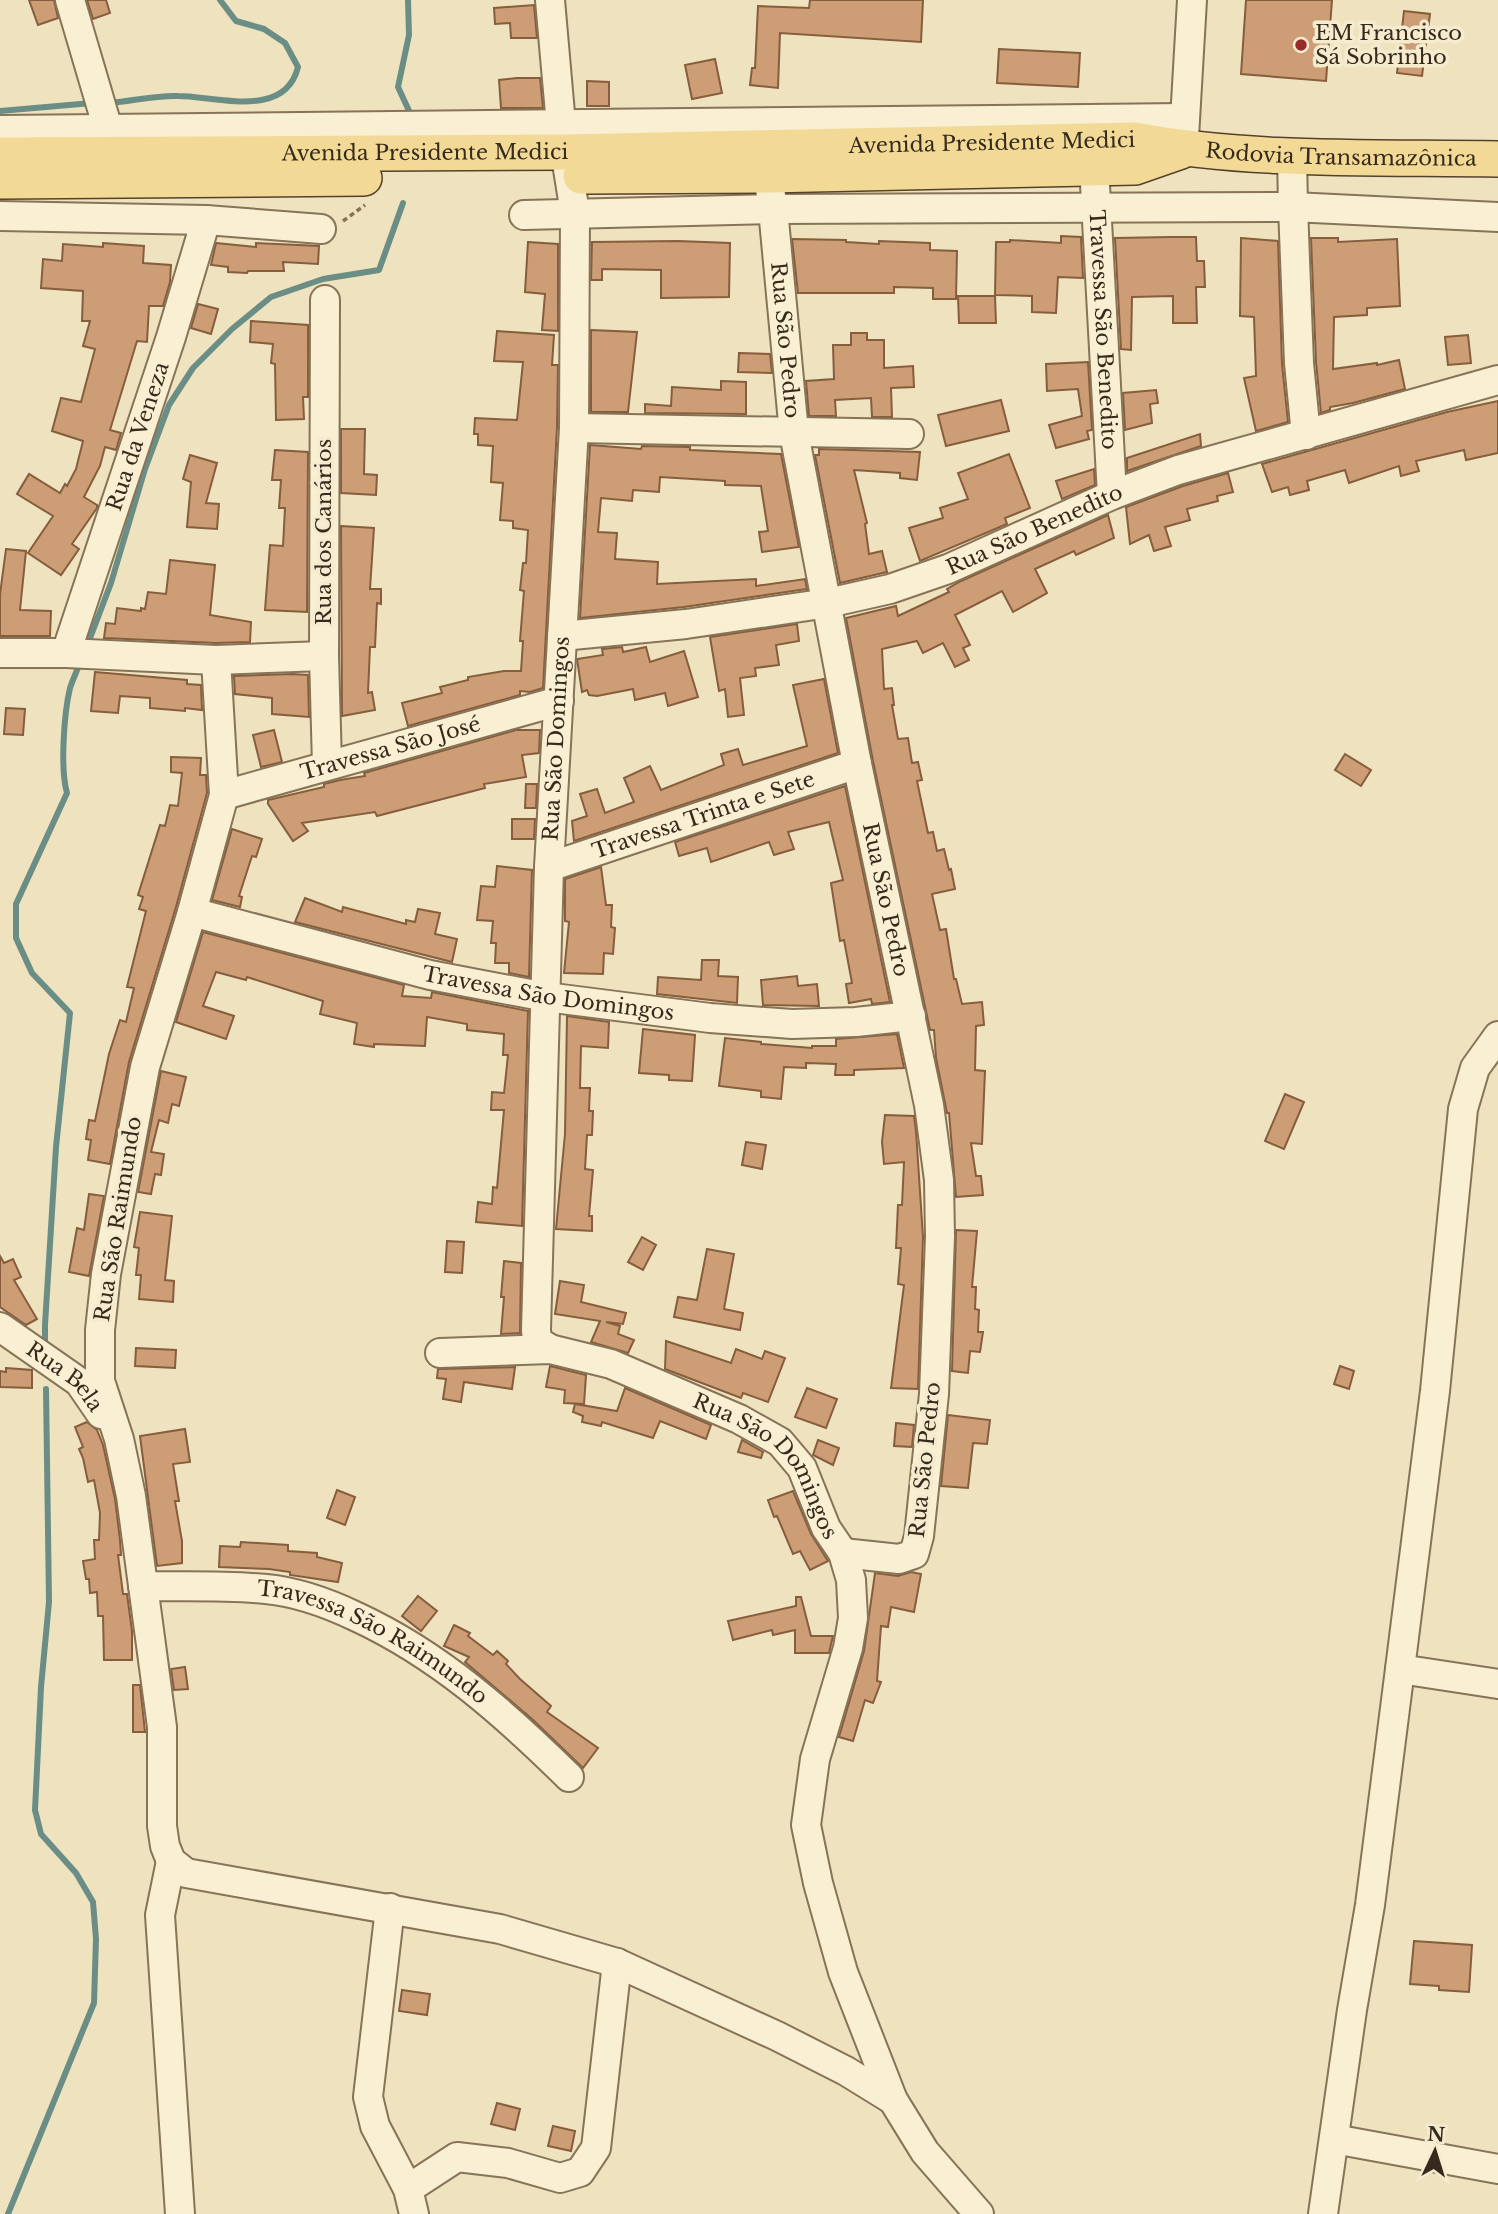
<svg xmlns="http://www.w3.org/2000/svg" width="1498" height="2214" font-family="'Libre Baskerville',serif">
	<style>
		.lines { fill: none; stroke-linecap: round; stroke-linejoin: round }
		.stream { stroke: #6a8e86; stroke-width: 6 }
		.building { fill: #cd9d75; stroke: #865d3d; stroke-width: 2 }
		.minor-casing { stroke: #877357; stroke-width: 32 }
		.major-casing { stroke: #54412c; stroke-width: 38 }
		.path { stroke: #877357; stroke-width: 3.5; stroke-dasharray: 5 3.5; stroke-linecap: butt }
		.minor { stroke: #f9efd2; stroke-width: 28 }
		.major { stroke: #f2da96; stroke-width: 35 }
		.poi-dot { fill: #962b27; stroke: #f5eccf; stroke-width: 2.5 }
		.labels { text-anchor: middle; dominant-baseline: central; stroke-width: 7; stroke-linejoin: round; paint-order: stroke }
		.poi-label { font-size: 21px; fill: #362a1c; stroke: #f5eccf; text-anchor: start }
		.street-label { font-size: 21px; fill: #362a1c; stroke: #f5eccf }
	</style>
	<rect width="100%" height="100%" fill="#eee2bf"/>
	<g class="lines">
		<!-- stream -->
		<g class="stream">
			<polyline points="408,0 409,35 398,87 411,115"/>
			<path d="M106,103C130,102 154,95 178,96C216,96 285,120 298,67L285,43L264,29L236,21L220,0"/>
			<polyline points="0,111 92,103"/>
			<polyline points="87,646 111,583 145,469 169,405 193,368 232,329 271,297 323,279 379,270 403,203"/>
			<path d="M45,1348V1325L56,1147L70,1013L32,973L16,938V904L67,793C60,769 64,713 70,688C73,679 77,671 80,662"/>
			<polyline points="8,2214 94,2003 96,1939 93,1902 76,1873 41,1834 35,1810 41,1687 49,1602 46,1389"/>
		</g>
	</g>
	<!-- building -->
	<g class="building">
		<polygon points="29,0 54,0 58,18 38,25"/>
		<polygon points="87,0 106,0 110,13 93,19"/>
		<polygon points="810,0 923,0 921,42 780,33 778,88 750,85 752,68 755,68 758,6 809,8"/>
		<polygon points="1246,0 1332,0 1326,81 1241,74"/>
		<polygon points="534,5 537,38 511,38 510,23 495,24 494,8"/>
		<polygon points="1404,11 1430,14 1422,76 1397,73"/>
		<polygon points="999,49 1080,53 1078,87 997,83"/>
		<polygon points="715,59 722,93 692,99 685,65"/>
		<polygon points="517,78 540,78 543,108 501,108 499,80"/>
		<polygon points="587,81 609,82 609,106 587,106"/>
		<polygon points="1061,236 1081,237 1083,278 1058,277 1056,313 1032,312 1032,296 995,295 996,242 1010,242 1010,240 1061,243"/>
		<polygon points="1171,237 1196,237 1197,261 1204,261 1205,287 1196,287 1197,323 1173,323 1173,296 1132,297 1131,350 1121,349 1115,238"/>
		<polygon points="1241,238 1278,241 1282,364 1288,422 1256,431 1244,378 1256,376 1254,317 1240,316"/>
		<polygon points="1311,238 1338,238 1338,242 1397,239 1400,306 1367,308 1367,315 1334,317 1333,369 1377,363 1377,365 1399,360 1405,389 1353,403 1330,407 1330,410 1321,413 1316,362"/>
		<polygon points="792,239 846,240 846,242 879,244 879,241 930,243 930,250 957,251 956,299 933,299 933,288 894,287 894,293 798,293"/>
		<polygon points="678,241 730,243 729,297 661,298 661,270 602,269 602,280 591,280 592,242"/>
		<polygon points="528,242 558,244 558,331 542,330 545,294 525,292"/>
		<polygon points="103,243 144,246 143,263 171,265 170,282 163,306 149,306 147,342 137,341 110,430 121,433 116,450 105,447 100,466 84,497 97,505 97,508 72,544 79,549 61,575 28,553 53,516 17,494 29,474 60,493 65,484 67,486 76,469 83,441 52,431 61,398 81,402 95,349 83,346 90,321 82,321 83,291 41,288 43,259 62,261 63,244 103,247"/>
		<polygon points="216,243 256,247 256,243 319,246 318,264 283,262 284,271 248,271 247,273 228,272 228,267 211,265"/>
		<polygon points="958,296 995,296 996,323 959,323"/>
		<polygon points="198,304 218,309 211,334 191,328"/>
		<polygon points="251,321 308,325 308,397 303,397 304,419 276,420 275,364 271,363 273,344 250,342"/>
		<polygon points="591,330 637,332 628,412 591,412"/>
		<polygon points="497,331 554,335 552,365 558,365 557,427 543,688 530,692 520,691 520,695 408,726 402,703 442,693 440,687 468,680 468,677 504,671 521,671 523,641 520,641 524,591 520,590 523,563 526,563 528,530 513,528 513,521 500,520 503,483 491,482 493,446 478,445 478,434 474,434 475,418 517,420 523,362 494,361"/>
		<polygon points="851,333 867,333 867,340 884,340 884,368 913,366 914,387 891,388 892,417 872,417 871,398 835,400 836,416 809,416 806,381 834,379 833,345 851,345"/>
		<polygon points="1468,335 1471,363 1448,365 1445,337"/>
		<polygon points="739,353 770,354 772,373 738,372"/>
		<polygon points="1088,362 1092,430 1087,431 1089,439 1056,448 1049,425 1082,416 1078,389 1047,391 1046,364"/>
		<polygon points="721,381 746,382 746,414 645,413 645,404 671,406 672,387 721,390"/>
		<polygon points="1156,390 1158,403 1150,404 1152,423 1125,430 1123,393"/>
		<polygon points="1001,400 1009,431 946,446 938,415"/>
		<polygon points="1498,401 1498,453 1466,460 1464,450 1416,461 1419,471 1401,476 1399,466 1349,483 1345,470 1307,481 1309,490 1290,495 1288,487 1272,492 1262,464 1447,412"/>
		<polygon points="341,429 365,429 364,474 377,475 376,495 341,493"/>
		<polygon points="1200,434 1201,446 1127,471 1127,458"/>
		<polygon points="590,445 641,449 642,446 690,447 690,450 781,454 799,547 762,552 759,532 768,531 761,486 725,485 725,481 660,477 659,492 633,490 632,501 601,498 598,532 617,533 615,559 658,562 657,584 756,579 756,586 805,579 807,589 684,607 580,618"/>
		<polygon points="819,449 920,452 917,480 900,478 900,473 854,470 867,523 865,524 869,554 882,551 887,572 840,583 815,455 819,455"/>
		<polygon points="275,450 308,452 307,612 265,610 270,545 283,546 285,508 279,508 281,480 272,480"/>
		<polygon points="1009,454 1030,508 1005,518 1007,524 920,561 909,528 943,518 940,508 968,499 958,473"/>
		<polygon points="190,455 217,463 206,503 219,504 217,529 187,527 191,482 183,479"/>
		<polygon points="1094,469 1095,485 1062,499 1056,481"/>
		<polygon points="1228,473 1233,492 1217,496 1218,501 1187,509 1190,520 1165,527 1171,546 1154,551 1149,535 1130,544 1126,507 1183,486"/>
		<polygon points="1108,515 1114,538 1076,555 1074,551 1035,569 1047,593 1013,612 1002,591 955,615 970,645 963,648 969,660 955,667 943,643 923,653 917,641 882,649 884,689 892,688 894,705 892,705 898,739 908,738 912,763 918,762 922,780 917,781 928,833 933,832 937,851 944,849 949,870 951,869 955,889 932,894 940,930 946,929 954,979 956,979 962,1004 982,1002 984,1025 976,1026 975,1070 985,1071 982,1144 971,1143 976,1176 981,1176 983,1195 956,1197 949,1113 947,1113 936,1058 934,1030 930,1030 873,761 846,618 896,606 898,616 949,592 947,589 961,581"/>
		<polygon points="341,526 374,528 370,589 381,589 381,604 377,603 375,647 370,647 368,693 372,692 375,710 342,716"/>
		<polygon points="6,549 26,551 20,610 51,611 50,636 0,636 0,594"/>
		<polygon points="170,560 215,565 210,615 251,622 250,642 216,643 104,638 106,623 115,624 117,608 141,611 141,608 145,609 148,592 166,594"/>
		<polygon points="797,624 799,641 776,645 779,665 755,668 756,676 740,678 744,715 728,717 725,689 719,691 710,637"/>
		<polygon points="622,647 623,652 646,647 650,662 684,651 698,697 668,706 665,693 635,700 633,689 597,696 589,695 587,690 582,692 577,659 603,655 602,649"/>
		<polygon points="95,672 187,680 187,684 201,685 202,710 185,708 185,711 150,708 150,698 120,696 118,713 91,711"/>
		<polygon points="292,674 308,675 309,717 272,714 272,698 235,694 234,676"/>
		<polygon points="824,679 838,753 574,841 572,821 587,816 580,794 597,789 605,813 634,802 624,778 650,766 661,790 724,765 721,754 738,749 743,765 807,746 793,685"/>
		<polygon points="6,708 25,709 23,735 4,734"/>
		<polygon points="274,730 282,762 261,767 253,735"/>
		<polygon points="516,730 540,730 539,753 522,755 526,777 484,784 485,788 377,816 375,812 302,823 308,831 293,841 268,804 268,800 324,787 324,784 340,780 365,776 364,773"/>
		<polygon points="1345,754 1371,770 1361,786 1335,770"/>
		<polygon points="171,757 201,758 200,775 206,775 207,793 176,907 129,1062 110,1164 88,1160 91,1140 86,1139 89,1120 95,1121 109,1054 120,1020 126,1022 134,988 127,987 146,911 139,909 143,897 138,895 160,825 165,826 170,805 178,806 182,773 171,772"/>
		<polygon points="526,784 537,784 536,808 525,808"/>
		<polygon points="845,786 890,1002 872,1004 871,999 849,1003 846,984 852,983 844,940 840,941 831,883 843,880 829,822 788,832 794,849 774,855 769,842 711,862 707,848 679,856 675,842"/>
		<polygon points="512,819 535,819 534,839 512,839"/>
		<polygon points="232,829 262,839 256,857 252,856 239,896 242,897 240,907 212,900"/>
		<polygon points="497,866 532,870 529,977 509,973 509,963 495,963 496,943 491,943 493,921 477,920 481,886 495,887"/>
		<polygon points="601,867 606,905 612,905 611,927 615,928 613,954 604,953 603,974 564,973 569,922 565,921 565,879"/>
		<polygon points="305,898 342,912 343,907 406,924 406,920 415,922 418,909 440,913 435,934 457,939 452,962 295,922"/>
		<polygon points="203,932 404,985 402,996 431,998 432,992 528,1011 522,1226 476,1222 478,1202 492,1204 493,1187 497,1188 504,1110 491,1110 492,1092 504,1093 508,1055 503,1055 504,1034 467,1030 467,1024 427,1017 425,1046 374,1044 374,1047 354,1044 357,1023 320,1014 323,1001 247,977 246,980 216,972 203,1006 234,1016 226,1039 176,1022"/>
		<polygon points="702,960 719,960 718,976 738,977 737,1003 657,994 658,977 701,980"/>
		<polygon points="797,976 798,986 817,984 819,1006 763,1005 761,980"/>
		<polygon points="567,1016 609,1022 608,1048 581,1046 580,1088 590,1088 589,1111 593,1111 592,1135 587,1135 585,1169 593,1170 589,1216 592,1216 592,1231 556,1229 565,1134"/>
		<polygon points="643,1029 695,1035 692,1081 669,1080 669,1075 639,1073"/>
		<polygon points="897,1034 904,1068 854,1070 854,1075 835,1075 836,1064 806,1063 806,1068 784,1067 781,1099 761,1097 761,1091 719,1086 725,1038 761,1042 761,1044 812,1048 812,1046 836,1046 836,1039"/>
		<polygon points="161,1071 186,1077 179,1106 172,1104 168,1123 159,1120 151,1152 164,1154 161,1175 155,1174 151,1194 138,1192"/>
		<polygon points="1285,1094 1304,1102 1284,1149 1265,1141"/>
		<polygon points="885,1115 914,1116 916,1131 923,1237 918,1389 891,1388 904,1285 898,1284 901,1248 896,1248 898,1205 902,1205 904,1162 884,1164 882,1142"/>
		<polygon points="746,1142 766,1145 762,1169 742,1165"/>
		<polygon points="89,1194 104,1196 89,1276 69,1272 77,1228 84,1230"/>
		<polygon points="140,1212 172,1216 165,1280 174,1281 173,1302 139,1299 141,1275 136,1275 139,1248 134,1247"/>
		<polygon points="956,1230 977,1231 972,1287 976,1287 975,1309 979,1310 978,1332 983,1332 980,1352 970,1351 968,1373 952,1371"/>
		<polygon points="642,1237 656,1245 643,1270 628,1262"/>
		<polygon points="447,1241 464,1242 462,1273 445,1272"/>
		<polygon points="707,1249 734,1254 724,1309 743,1313 740,1330 674,1317 678,1297 697,1300"/>
		<polygon points="0,1256 4,1263 13,1259 21,1277 14,1280 37,1319 26,1325 0,1307"/>
		<polygon points="504,1261 521,1263 520,1333 501,1334 504,1297 501,1297"/>
		<polygon points="560,1281 584,1285 581,1302 626,1313 623,1324 606,1322 620,1326 618,1334 634,1340 628,1353 591,1342 600,1321 555,1314"/>
		<polygon points="666,1341 731,1363 736,1349 762,1359 765,1351 785,1358 768,1402 743,1393 741,1398 665,1369"/>
		<polygon points="136,1348 176,1350 175,1368 135,1366"/>
		<polygon points="550,1366 586,1375 584,1404 564,1403 565,1390 546,1387"/>
		<polygon points="1340,1366 1354,1371 1349,1389 1334,1384"/>
		<polygon points="515,1367 512,1389 464,1382 461,1402 443,1399 446,1379 437,1378 438,1369"/>
		<polygon points="6,1368 32,1370 32,1388 0,1387 0,1371 6,1372"/>
		<polygon points="625,1388 711,1425 706,1439 660,1421 653,1438 602,1422 601,1426 582,1422 583,1416 573,1412 575,1404 617,1411"/>
		<polygon points="807,1388 837,1399 826,1428 795,1417"/>
		<polygon points="948,1415 990,1420 987,1444 973,1443 968,1488 941,1486"/>
		<polygon points="87,1422 97,1430 103,1445 115,1499 120,1540 121,1555 118,1555 123,1594 127,1594 132,1631 132,1660 104,1660 103,1616 98,1616 97,1592 90,1593 89,1579 86,1579 83,1561 95,1559 94,1540 99,1540 100,1513 94,1480 88,1482 83,1458 79,1449 83,1447 75,1427"/>
		<polygon points="896,1423 914,1425 912,1447 894,1446"/>
		<polygon points="185,1429 190,1462 173,1464 179,1501 175,1501 182,1541 182,1563 157,1566 140,1436"/>
		<polygon points="742,1440 763,1452 761,1458 738,1452"/>
		<polygon points="818,1440 839,1448 833,1465 813,1455"/>
		<polygon points="337,1490 355,1497 345,1525 327,1518"/>
		<polygon points="793,1491 811,1534 828,1561 810,1570 800,1551 793,1554 777,1516 774,1517 768,1500"/>
		<polygon points="241,1542 288,1545 288,1551 317,1553 317,1557 342,1563 338,1582 290,1575 290,1572 269,1569 219,1567 220,1546 240,1547"/>
		<polygon points="911,1572 921,1574 914,1612 891,1607 888,1627 881,1626 877,1681 881,1682 873,1703 865,1700 853,1741 839,1737 864,1651 875,1573 898,1576"/>
		<polygon points="418,1596 437,1611 421,1631 402,1616"/>
		<polygon points="796,1597 801,1597 811,1636 833,1636 829,1653 795,1653 795,1630 773,1635 772,1630 733,1640 728,1621 796,1606"/>
		<polygon points="454,1625 470,1633 468,1636 493,1655 497,1651 508,1661 506,1664 520,1679 551,1706 547,1712 598,1748 583,1768 532,1719 465,1662 469,1657 444,1646"/>
		<polygon points="185,1667 188,1689 174,1690 171,1669"/>
		<polygon points="133,1685 140,1685 145,1732 133,1732"/>
		<polygon points="1414,1941 1472,1945 1469,1992 1439,1990 1439,1986 1410,1984"/>
		<polygon points="402,1990 430,1994 427,2015 399,2011"/>
		<polygon points="497,2103 520,2109 515,2130 491,2124"/>
		<polygon points="553,2126 575,2131 571,2151 548,2146"/>
	</g>
	<g class="lines">
		<defs>
			<g id="minor">
				<polyline points="70,0 108,129"/>
				<polyline points="0,130 1184,118"/>
				<polyline points="1184,137 1192,0"/>
				<path id="s1" d="M1094,166L1112,495"/>
				<path id="s2" d="M768,175L773,209L794,433L857,764L929,1105L939,1180L940,1237L934,1394L919,1536L914,1554L899,1559L843,1553"/>
				<polyline points="524,215 773,209 1293,207 1292,155"/>
				<polyline points="0,216 206,220 321,229"/>
				<polyline points="325,300 324,656 327,765"/>
				<polyline points="574,428 909,434"/>
				<polyline points="1306,435 1299,363 1293,207 1498,217"/>
				<path id="s3" d="M562,636L686,624L828,603L890,589L948,569L1112,495L1178,470L1498,380"/>
				<polyline points="0,653 66,653 216,660 324,656"/>
				<path id="s4" d="M66,653L171,337L206,220"/>
				<polyline points="216,660 224,795 192,912 145,1067 106,1274 100,1330 100,1381 119,1439 131,1496 162,1727 162,1826 165,1846 171,1861 186,1873 500,1929 617,1963 777,2036 846,2071 893,2100"/>
				<path id="s5" d="M224,795L559,701"/>
				<path id="s6" d="M549,867L857,764"/>
				<path id="s7" d="M192,912L430,975L546,997L710,1018L792,1024L856,1022L911,1016"/>
				<path id="s8" d="M0,1327L79,1382L101,1414"/>
				<path id="s9" d="M550,1349L537,1341L536,1330L549,867L574,428L575,213L561,125L550,0"/>
				<path id="s10" d="M440,1353L550,1349L611,1364L739,1419L780,1442L802,1468L826,1528L843,1553L851,1580L853,1618L848,1648L815,1759L806,1825L818,1883L843,1972L893,2100L925,2152L979,2214"/>
				<path id="s11" d="M143,1586C183,1587 225,1585 266,1589C298,1592 328,1603 357,1617C439,1655 505,1714 569,1777"/>
				<polyline points="1400,1669 1498,1684"/>
				<polyline points="171,1861 160,1915 180,2214"/>
				<polyline points="390,1908 368,2097 375,2126 408,2189 414,2214"/>
				<polyline points="1334,2139 1498,2169"/>
				<polyline points="408,2189 457,2157 508,2163 560,2178 580,2172 596,2148 617,1963"/>
				<polyline points="1323,2214 1352,2010 1370,1905 1400,1669 1435,1391 1463,1109 1475,1068 1498,1036"/>
			</g>
			<g id="major">
				<path id="s12" d="M0,155L565,152L1134,140C1252,162 1378,157 1498,159"/>
				<polyline points="581,176 768,175 1135,167 1181,151"/>
				<polyline points="0,181 364,178"/>
			</g>
		</defs>
		<!-- minor casing -->
		<use href="#minor" class="minor-casing"/>
		<!-- major casing -->
		<use href="#major" class="major-casing"/>
		<!-- path -->
		<polyline class="path" points="343,221 365,205"/>
		<!-- minor -->
		<use href="#minor" class="minor"/>
		<!-- major -->
		<use href="#major" class="major"/>
	</g>
	<!-- markers -->
	<circle class="poi-dot" cx="1301" cy="45" r="7"/>
	<g class="labels">
		<!-- poi labels -->
		<g class="poi-label">
			<text x="1315" y="33">EM Francisco<tspan x="1315" dy="24">Sá Sobrinho</tspan></text>
		</g>
		<!-- street labels -->
		<g class="street-label">
			<text stroke="none"><textPath href="#s12" startOffset="992">Avenida Presidente Medici</textPath></text>
			<text stroke="none"><textPath href="#s12" startOffset="425">Avenida Presidente Medici</textPath></text>
			<text stroke="none"><textPath href="#s12" startOffset="1342">Rodovia Transamazônica</textPath></text>
			<text stroke="none"><textPath href="#s1" startOffset="164">Travessa São Benedito</textPath></text>
			<text stroke="none"><textPath href="#s2" startOffset="166">Rua São Pedro</textPath></text>
			<text stroke="none"><textPath href="#s4" startOffset="228">Rua da Veneza</textPath></text>
			<text stroke="none"><textPath href="#s3" startOffset="488">Rua São Benedito</textPath></text>
			<text transform="translate(324 532) rotate(-90)">Rua dos Canários</text>
			<text stroke="none"><textPath href="#s9" startOffset="618">Rua São Domingos</textPath></text>
			<text stroke="none"><textPath href="#s5" startOffset="173">Travessa São José</textPath></text>
			<text stroke="none"><textPath href="#s6" startOffset="163">Travessa Trinta e Sete</textPath></text>
			<text stroke="none"><textPath href="#s2" startOffset="735">Rua São Pedro</textPath></text>
			<text stroke="none"><textPath href="#s7" startOffset="366">Travessa São Domingos</textPath></text>
			<text transform="translate(118 1219) rotate(-81)">Rua São Raimundo</text>
			<text stroke="none"><textPath href="#s8" startOffset="82">Rua Bela</textPath></text>
			<text transform="translate(925 1460) rotate(-84)">Rua São Pedro</text>
			<text stroke="none"><textPath href="#s10" startOffset="366">Rua São Domingos</textPath></text>
			<text stroke="none"><textPath href="#s11" startOffset="243">Travessa São Raimundo</textPath></text>
		</g>
	</g>
	<!-- north arrow -->
	<g transform="translate(1435 2151) rotate(4)" stroke="#f5eccf" stroke-width="5" paint-order="stroke">
	<path d="M0-5L12 26L0 18L-12 26Z" fill="#362a1c"/>
	<text y="-10" font-size="19" font-weight="bold" text-anchor="middle" fill="#362a1c">N</text>
	</g>
</svg>
